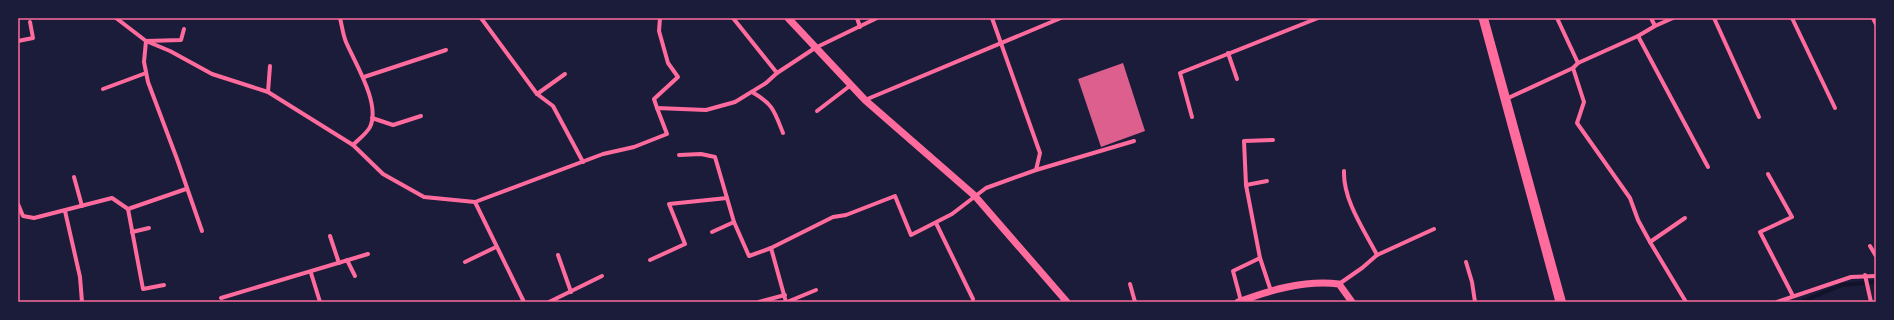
<svg xmlns="http://www.w3.org/2000/svg" width="1894" height="320" font-family="'Sofia Sans Condensed',sans-serif">
	<style>
		.lines { fill: none; stroke-linecap: round; stroke-linejoin: round }
		.stream { stroke: #12122b; stroke-width: 4 }
		.building { fill: #dd5f8e }
		.service { stroke: #ff6b9d; stroke-width: 3 }
		.minor { stroke: #ff6b9d; stroke-width: 4 }
		.tertiary { stroke: #ff6b9d; stroke-width: 7 }
		.secondary { stroke: #ff6b9d; stroke-width: 8 }
		.neatline { fill: none; stroke: #ff6b9d; stroke-width: 1.5 }
	</style>
	<rect width="100%" height="100%" fill="#1b1b3a"/>
	<g class="lines">
		<!-- stream -->
		<polyline class="stream" points="1801,302 1842,285 1876,282"/>
	</g>
	<!-- building -->
	<polygon class="building" points="1123,63 1145,131 1101,147 1078,79"/>
	<g class="lines">
		<!-- service -->
		<polyline class="service" points="1480,18 1557,302"/>
		<!-- minor -->
		<g class="minor">
			<polyline points="116,18 146,41 170,51 212,74 268,92 353,145 383,174 424,197 475,202 603,154 634,147 667,134 657,108 706,110 735,102 766,83 777,73 815,48 877,18"/>
			<path d="M340,18C342,26 343,35 346,42C355,63 381,104 370,127C367,133 358,140 353,145"/>
			<polyline points="481,18 537,94 553,106 583,162"/>
			<polyline points="733,18 777,73"/>
			<polyline points="857,18 860,27"/>
			<polyline points="992,18 1040,153 1036,170"/>
			<polyline points="1557,18 1578,63"/>
			<polyline points="1651,18 1655,26"/>
			<polyline points="1714,18 1759,117"/>
			<polyline points="1792,18 1835,108"/>
			<polyline points="1873,18 1876,24"/>
			<polyline points="184,29 181,40 146,41 144,62 148,82 177,159 202,231"/>
			<polyline points="1638,36 1708,167"/>
			<polyline points="18,41 33,38 30,22"/>
			<polyline points="1228,53 1237,79"/>
			<polyline points="1573,68 1584,102 1577,123 1630,198 1638,220 1650,242 1686,302"/>
			<polyline points="364,77 446,50"/>
			<polyline points="103,89 146,73"/>
			<polyline points="268,92 270,66"/>
			<path d="M752,92C773,104 774,110 783,133"/>
			<polyline points="537,94 565,74"/>
			<polyline points="1506,99 1573,68 1578,63 1638,36 1655,26 1673,18"/>
			<polyline points="865,100 1061,18"/>
			<polyline points="657,108 654,99 678,77 668,63 659,31 660,18"/>
			<polyline points="817,111 851,85"/>
			<polyline points="1192,117 1180,73 1318,18"/>
			<polyline points="372,118 393,125 421,116"/>
			<polyline points="679,155 701,154 715,157 734,222 749,256 771,248 833,217 846,215 895,196 911,235 952,214 986,188 1036,170 1134,141"/>
			<path d="M1344,171C1343,200 1364,230 1377,255"/>
			<polyline points="1768,174 1792,217 1760,232 1793,296"/>
			<polyline points="74,177 82,206"/>
			<polyline points="1246,185 1267,181"/>
			<polyline points="475,202 524,302"/>
			<polyline points="18,204 23,216 34,218 112,198 128,209 186,189"/>
			<polyline points="128,209 143,289 164,285"/>
			<polyline points="65,211 80,277 82,302"/>
			<polyline points="936,223 973,299"/>
			<polyline points="132,232 149,228"/>
			<polyline points="712,232 734,222"/>
			<polyline points="330,236 339,263"/>
			<polyline points="1650,242 1685,218"/>
			<polyline points="1870,246 1876,256"/>
			<polyline points="771,248 786,302"/>
			<polyline points="558,255 571,292"/>
			<polyline points="1260,258 1246,185 1244,141 1273,140"/>
			<polyline points="347,260 355,276"/>
			<polyline points="650,260 685,244 669,204 727,198"/>
			<polyline points="465,262 496,247"/>
			<polyline points="1466,262 1472,282 1475,302"/>
			<polyline points="311,273 320,302"/>
			<polyline points="1865,275 1871,302"/>
			<polyline points="1130,284 1135,302"/>
			<polyline points="1339,284 1362,268 1377,255 1434,229"/>
			<polyline points="221,298 368,254"/>
			<polyline points="1241,301 1233,271 1260,258 1271,291"/>
			<polyline points="549,302 602,276"/>
			<polyline points="759,302 785,295"/>
			<polyline points="787,302 816,290"/>
			<polyline points="1777,302 1851,277 1876,276"/>
		</g>
		<!-- tertiary -->
		<g class="tertiary">
			<polyline points="788,18 865,100 975,196 1067,302"/>
			<path d="M1238,302C1270,290 1304,280 1339,284L1352,302"/>
		</g>
		<!-- secondary -->
		<polyline class="secondary" points="1484,18 1562,302"/>
	</g>
	<!-- border -->
	<rect width="1894" height="320" fill="none" stroke="#1b1b3a" stroke-width="38"/>
	<rect x="19" y="19" width="1856" height="282" class="neatline"/>
</svg>
